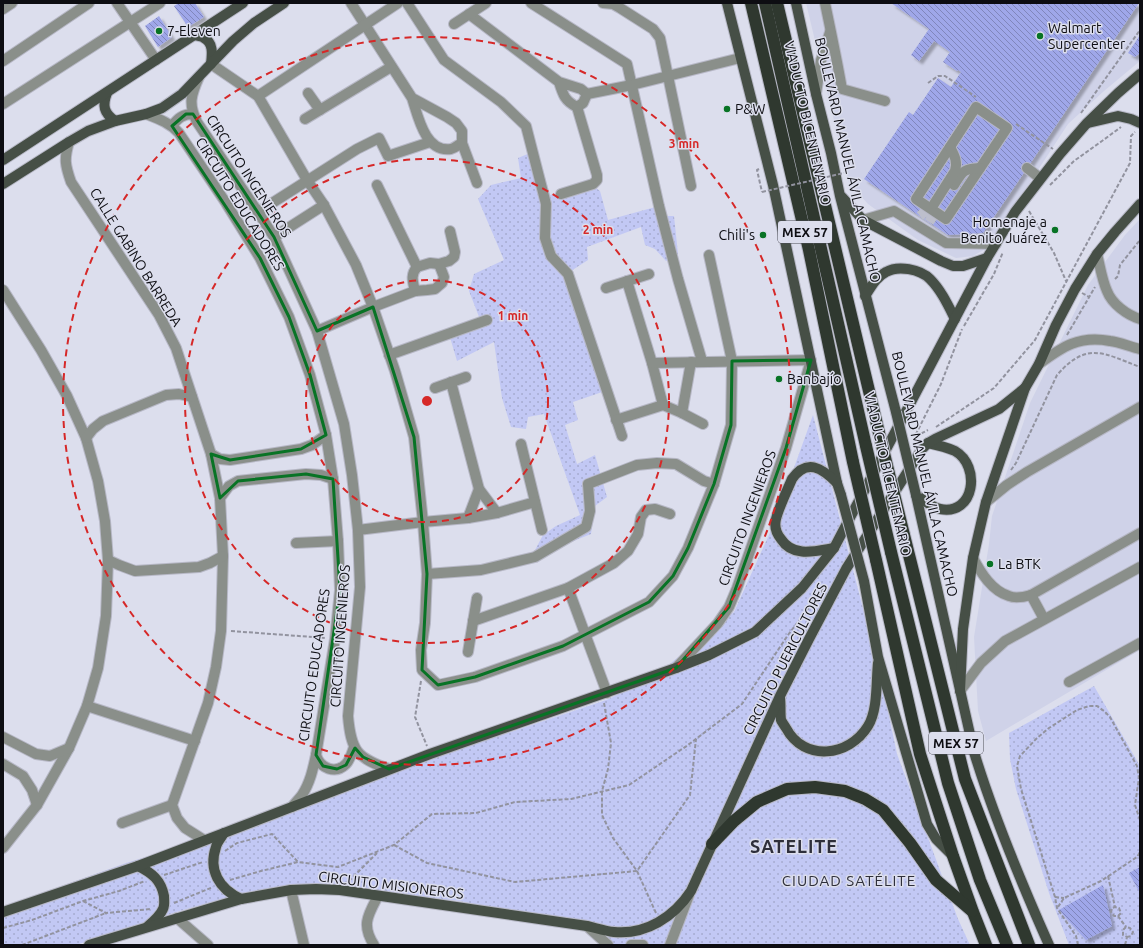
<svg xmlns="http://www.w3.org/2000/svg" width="1143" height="948" font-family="Ubuntu,sans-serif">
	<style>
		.built { fill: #cfd2e8 }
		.park { fill: url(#park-dots) }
		.building { fill: url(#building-back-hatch); filter: url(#shadow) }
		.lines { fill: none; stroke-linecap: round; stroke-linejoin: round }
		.minor-tunnel { stroke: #bdbfcc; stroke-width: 10; stroke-dasharray: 10 5; stroke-linecap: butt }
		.minor-casing { stroke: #b7b8c6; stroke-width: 12 }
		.major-casing { stroke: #b7b8c6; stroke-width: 12 }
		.highway-casing { stroke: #b7b8c6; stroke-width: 14 }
		.path { stroke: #92939f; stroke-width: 2; stroke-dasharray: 4 2; stroke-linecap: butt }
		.minor { stroke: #8a8f8a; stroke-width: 10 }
		.major { stroke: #464f46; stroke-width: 10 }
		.highway { stroke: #2f382f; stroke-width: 12 }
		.major-bridge-casing { stroke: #b7b8c6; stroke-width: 12; stroke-linecap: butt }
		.highway-bridge-casing { stroke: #b7b8c6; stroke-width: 14; stroke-linecap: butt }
		.path-bridge { stroke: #92939f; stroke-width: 2; stroke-dasharray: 4 2; stroke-linecap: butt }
		.major-bridge { stroke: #464f46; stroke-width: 10 }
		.highway-bridge { stroke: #2f382f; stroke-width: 12 }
		.marked { fill: none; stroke: #087325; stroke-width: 3; stroke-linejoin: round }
		.ring { fill: none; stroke: #d62828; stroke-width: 2; stroke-dasharray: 7 5 }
		.poi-dot { fill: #087325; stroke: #dcdeed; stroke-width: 1.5 }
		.labels { text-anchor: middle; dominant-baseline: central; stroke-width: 3; stroke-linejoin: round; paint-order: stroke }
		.shield { fill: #dcdeed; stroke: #4b4c54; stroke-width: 1 }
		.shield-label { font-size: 13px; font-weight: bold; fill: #0d0d12 }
		.poi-label { font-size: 14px; fill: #0d0d12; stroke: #dcdeed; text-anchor: start }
		.street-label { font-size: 14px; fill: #0d0d12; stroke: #dcdeed }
		.neighbourhood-label { font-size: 15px; letter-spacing: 1px; fill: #2e2f3b; stroke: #dcdeed }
		.district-label { font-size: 18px; font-weight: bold; letter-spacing: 1px; fill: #2e2f3b; stroke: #dcdeed }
		.centre { fill: #d62828; stroke: #dcdeed; stroke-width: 2 }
		.ring-label { font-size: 12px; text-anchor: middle; font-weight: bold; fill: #d62828; stroke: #dcdeed; stroke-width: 3; stroke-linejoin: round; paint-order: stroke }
	</style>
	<defs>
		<pattern id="park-dots" width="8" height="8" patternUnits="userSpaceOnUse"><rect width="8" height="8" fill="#c2c8f4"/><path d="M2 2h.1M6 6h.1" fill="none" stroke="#a6abd0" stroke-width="1.8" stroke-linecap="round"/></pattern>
		<pattern id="building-back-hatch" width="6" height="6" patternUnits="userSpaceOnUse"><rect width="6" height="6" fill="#9fa7e9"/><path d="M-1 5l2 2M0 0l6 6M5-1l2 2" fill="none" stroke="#8086bb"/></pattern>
		<filter id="shadow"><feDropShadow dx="3.5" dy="3.5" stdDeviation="1" flood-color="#0004"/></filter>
	</defs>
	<rect width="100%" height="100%" fill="#dcdeed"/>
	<!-- built -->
	<g class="built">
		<polygon points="806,3 1140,3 1140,61 1104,91 1068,124 987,248 973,256 956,258 918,240 868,204 849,183"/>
		<polygon points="1140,219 1140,650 986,741 978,711 974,637 989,544 992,516 1030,403 1088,285 1125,235"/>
	</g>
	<!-- park -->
	<g class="park">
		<polygon points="537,150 550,195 589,183 600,191 608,220 659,206 661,216 674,216 678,254 666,261 655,249 645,245 641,227 587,247 588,260 571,271 611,389 573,402 578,420 565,425 577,464 595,455 607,497 595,506 591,534 539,555 534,552 543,535 556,526 580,515 544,414 528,417 526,429 511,427 502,398 494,342 457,361 449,334 481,322 469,291 474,274 504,260 478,199 491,185 521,178 518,158"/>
		<polygon points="813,415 881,678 897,754 958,919 970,945 613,945 587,924 558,921 460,901 368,891 341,884 240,894 176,912 76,945 3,945 3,907 126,863 165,851 397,772 431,759 609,699 656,675 734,612 773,526"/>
		<polygon points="1094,686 1140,766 1140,945 1069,945 1049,893 1016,789 1010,759 1009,733"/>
	</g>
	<!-- building -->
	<g class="building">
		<polygon points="179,3 195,3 204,17 188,27 174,6"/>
		<polygon points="891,3 1139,3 983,233 948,235 864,179 909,112 913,115 938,78 951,87 961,72 958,70 957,71 943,62 950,52 934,41 919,61 911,55 929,29"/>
		<polygon points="159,16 172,37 158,47 145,26"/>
		<polygon points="1140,35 1140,53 1135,57 1128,53"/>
		<polygon points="1140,867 1140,893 1129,873"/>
		<polygon points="1103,885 1112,926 1086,940 1059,910"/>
	</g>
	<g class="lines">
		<!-- minor-tunnel -->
		<g class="minor-tunnel">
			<polyline points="920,216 934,204"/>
			<polyline points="929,222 939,207"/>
		</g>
		<defs>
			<g id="minor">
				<polyline points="117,3 156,60"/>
				<path d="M351,3L412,98L447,117L456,123L462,131V143C459,144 455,148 451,149C425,153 418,116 412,98"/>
				<polyline points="407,3 444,60 501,102 526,126 546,204 545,238 551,256 568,274 622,436"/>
				<polyline points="531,3 627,64 659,206 678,279 702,361"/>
				<polyline points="603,3 613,4 620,8 653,29 660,38 691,186"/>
				<path d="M825,3C831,32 837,60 842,89L885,101"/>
				<polyline points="3,9 12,3"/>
				<path d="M469,14L559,82L581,89L587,94L583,103L577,107C565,101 563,95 559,82"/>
				<polyline points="454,24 486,3"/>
				<polyline points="3,61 89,3"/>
				<polyline points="211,64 258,96 307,180 324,205 356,265 373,307 395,371 414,437 423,522 427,574 425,623 421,650 422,670 438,685 475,677 563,646 649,602 673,576 688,548 714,484 731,425 732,361 709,255"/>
				<path d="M199,77C191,95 188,104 197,122L258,212L274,237L317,331L344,424L352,475L358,530L360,587L348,716C351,751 357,758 389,769"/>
				<polyline points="308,93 320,110"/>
				<polyline points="587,94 632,85 740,58"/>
				<polyline points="816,94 821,60 830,32"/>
				<polyline points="258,96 398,3"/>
				<polyline points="3,104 160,3"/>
				<polygon points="976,107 1007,128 946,219 916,199"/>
				<path d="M146,114C159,119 170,123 179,133L226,203L260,258L289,317L310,375L326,435L333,479L338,541L340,590L335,639L316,755C313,769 310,783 302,795C299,799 295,803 292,807"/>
				<polyline points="305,119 391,67"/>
				<path d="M172,126C178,118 183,114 193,114"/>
				<path d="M69,142C64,159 65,165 71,182L159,315L176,348L211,454L220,498L223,556L221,631L216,667L208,703L172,805L177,818L185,828L204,840"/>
				<polyline points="462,143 477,183"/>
				<polyline points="1027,168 1040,178"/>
				<polyline points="377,185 417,267 430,263 439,264 449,261 454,257 455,252 450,231"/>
				<path d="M954,185C963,171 963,169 980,168"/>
				<polyline points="561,194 593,184 597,180 597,175 577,107"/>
				<path d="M934,204L955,171C958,161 954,155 950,147"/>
				<polyline points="258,212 357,149 379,138 388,156 430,142"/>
				<polyline points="863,220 894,211 946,243 996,244"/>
				<polyline points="274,237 324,205"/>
				<path d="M1097,254C1100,266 1102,280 1107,291C1112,304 1127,315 1140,319"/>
				<polyline points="627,281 652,363 663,405"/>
				<polyline points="606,288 649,274"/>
				<polyline points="3,290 41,350 67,396 86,438 98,481 105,521 108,560 106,616 98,668 87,706 69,748 37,805 3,848"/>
				<path d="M415,291C413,282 410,275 417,267"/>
				<polyline points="317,331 373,307 415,291 427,290 435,289 442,283 444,277 439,264"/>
				<polyline points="389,355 487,320"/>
				<polyline points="652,363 811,360 786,448 737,588 729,607 718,623 676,668"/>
				<path d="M1039,364C1062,347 1079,335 1110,341C1120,342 1130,347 1140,349"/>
				<polyline points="451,382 479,489 497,513"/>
				<polyline points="435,388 466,377"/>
				<polyline points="682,413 691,362"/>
				<polyline points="616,420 663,405 682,413 703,424"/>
				<polyline points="86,438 93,429 103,421 166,395 179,394 192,397"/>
				<polyline points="521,444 542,530"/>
				<polyline points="211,454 220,459 230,460 301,449 312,445 326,435"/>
				<polyline points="220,498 229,486 238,481 306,474 321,475 333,479"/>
				<polyline points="986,502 1007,485 1027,472 1140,407"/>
				<polyline points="468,518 479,489"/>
				<polyline points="358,530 423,522 468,518 497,513 535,502"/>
				<polyline points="296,543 338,541"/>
				<path d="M973,558C981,573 992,591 1009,596C1016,599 1024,597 1031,595L1140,533"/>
				<polyline points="108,560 119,565 135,571 199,567 210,563 223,556"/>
				<polyline points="427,574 481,570 535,557 586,527 590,511 588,484 637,465 657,463 676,464 704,481 714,484"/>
				<polyline points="568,588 607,693"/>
				<polyline points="1031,595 1044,619"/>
				<polyline points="473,621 568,588 614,563 628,551 638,534 641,517 646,510 655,509 670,514"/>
				<polyline points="468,652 477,598"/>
				<polyline points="1069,682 1140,643"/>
				<polyline points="960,691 981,663 1005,641 1140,567"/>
				<polyline points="87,706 195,741"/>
				<polyline points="3,737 36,754 50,756 69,748"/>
				<path d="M316,755C320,768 335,775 346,764C350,760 352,753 354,747"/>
				<polyline points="3,764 23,776 32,790 37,805"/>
				<polyline points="122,823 172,805"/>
				<polyline points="291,890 304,945"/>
				<polyline points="177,918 208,945"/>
				<polyline points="587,926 608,945"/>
				<path d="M374,945C361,925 368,915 378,896"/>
				<polyline points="631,945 643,945"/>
				<polyline points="670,945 689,895"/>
			</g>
			<g id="major">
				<polyline points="727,3 773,185 837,483 841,495"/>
				<polyline points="796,3 816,94 831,153 840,196 896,412"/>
				<path d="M195,35C198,36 202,36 204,38C214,43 212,55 211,64"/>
				<path d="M107,93C102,106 104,113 115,121"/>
				<polyline points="1088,123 1118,116 1131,119 1140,123"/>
				<polyline points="3,160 243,3"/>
				<polyline points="3,184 69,142 88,131 115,121 146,114 162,108 182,94 233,41 254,23 284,3"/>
				<polyline points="842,197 863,220 941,261 953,266 963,266 987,258"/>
				<path d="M865,296C871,287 876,277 886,272C898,265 920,269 930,279C941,290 948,305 955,319"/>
				<path d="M916,495L974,752C994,818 1021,882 1049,945"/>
				<path d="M916,495C924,500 931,507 940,509C975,516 981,466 955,451C946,447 937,445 928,443"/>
				<path d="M834,548C816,551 793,558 781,539C776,533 774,527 776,519C779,507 787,491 792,479C807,458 822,468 837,483"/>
				<polyline points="864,581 878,657 927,824 936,839 953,856"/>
				<polyline points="960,691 963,629 973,558 986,502 1025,388 1039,364 1056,325 1075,289 1097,254 1115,232 1140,204"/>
				<path d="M780,698C781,705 780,713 781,720C782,722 784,725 786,728C804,762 849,757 868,726C878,710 876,682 878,663"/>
				<path d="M224,833C221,838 217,842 216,847C208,870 219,889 241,899"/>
				<path d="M138,866C152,873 161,880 164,896C164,900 165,905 163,909C160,916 154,921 148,926"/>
				<polyline points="3,912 138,866 430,754 676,668 709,655 755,632 802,588 834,548 987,258 1015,212 1060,154 1087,123 1118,93 1140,74"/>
				<path d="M89,945L241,899L291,890L316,889L340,890L587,926C596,928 605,931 614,932C646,935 674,917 691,891L780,696L809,639L846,569L922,449L928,443L935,439L999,409L1025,388"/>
			</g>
			<g id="highway">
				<polyline points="751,3 809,250 853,462"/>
				<polyline points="765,3 866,446"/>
				<polyline points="777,3 879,433"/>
				<polyline points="904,535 965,779 1029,945"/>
				<polyline points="891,552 948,783 980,880 1007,945"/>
				<polyline points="876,560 920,754 953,856 973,912 986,945"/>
				<polyline points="712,844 734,821 757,802 787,789 815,787 845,791 865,799 883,810 910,843 936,880 972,911"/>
			</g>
		</defs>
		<!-- minor casing -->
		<use href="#minor" class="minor-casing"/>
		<!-- major casing -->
		<use href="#major" class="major-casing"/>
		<!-- highway casing -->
		<use href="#highway" class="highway-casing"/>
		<!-- path -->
		<g class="path">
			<polyline points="928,83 938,76 945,76 976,97"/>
			<polyline points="1081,113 1140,30"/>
			<polyline points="1016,124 1053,149"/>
			<polyline points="759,169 757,170 762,192"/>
			<polyline points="1050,185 1074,161 1102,141 1121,127"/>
			<polyline points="1029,211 1054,253 1066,281"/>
			<polyline points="1115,279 1118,276 1120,265 1140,240"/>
			<polyline points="1082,293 1089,297"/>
			<polyline points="964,326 994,274 1003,252"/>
			<polyline points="1067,335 1095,287"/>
			<polyline points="936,427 994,388 1035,340 1130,163 1131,136 1135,132"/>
			<polyline points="916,436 928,430"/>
			<polyline points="913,440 941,384 962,329"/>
			<path d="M1011,470L1016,463L1057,375C1087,341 1103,353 1140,367"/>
			<polyline points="231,631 326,638"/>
			<polyline points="421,681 415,717 427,746"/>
			<polyline points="604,703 611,743 608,769 602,791 602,815 613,838 637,871 656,913"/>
			<polyline points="394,845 427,863 515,882 637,871 690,795 696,739"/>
			<polyline points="225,851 237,843 272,834 298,862"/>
			<polyline points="164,875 203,862"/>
			<polyline points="1108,876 1115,907"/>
			<polyline points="230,880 261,871 298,862 338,867 394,845 432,814 476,813 515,802 571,799 629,785 688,745 742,704 788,635 824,588"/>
			<polyline points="349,881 377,853"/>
			<polyline points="1055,897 1064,898"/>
			<polyline points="83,901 106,913 151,909"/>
			<polyline points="174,903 213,887"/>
			<polyline points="1058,907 1064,898 1101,881 1137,857 1140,852"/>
			<polyline points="1118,916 1121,913 1119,908 1115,907 1112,908 1111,912 1114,916 1118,916 1126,927"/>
			<polyline points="3,928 32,920 83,901 119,891 145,881"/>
			<polyline points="22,945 106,913"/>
			<polyline points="1078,945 1076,936 1057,908 1055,897 1021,789 1017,766 1020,756 1037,738 1049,728 1077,710 1089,706 1097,706 1104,711 1110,717 1137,766 1139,778 1135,805 1140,820"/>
			<polyline points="1125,945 1127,937 1123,935 1123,930 1126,927 1130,928 1133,932 1131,936 1127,937"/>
		</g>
		<!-- minor -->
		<use href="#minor" class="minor"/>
		<!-- major -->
		<use href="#major" class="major"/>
		<!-- highway -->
		<use href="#highway" class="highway"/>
		<defs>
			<g id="major-bridge">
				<polyline points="896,412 916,495"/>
				<polyline points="841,495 864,581"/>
			</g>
			<g id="highway-bridge">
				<polyline points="879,433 904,535"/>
				<polyline points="866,446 891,552"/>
				<polyline points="853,462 876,560"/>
			</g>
		</defs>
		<!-- major-bridge casing -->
		<use href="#major-bridge" class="major-bridge-casing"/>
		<!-- highway-bridge casing -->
		<use href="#highway-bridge" class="highway-bridge-casing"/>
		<!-- path-bridge -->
		<polyline class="path-bridge" points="762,192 844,173"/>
		<!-- major-bridge -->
		<use href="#major-bridge" class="major-bridge"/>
		<!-- highway-bridge -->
		<use href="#highway-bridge" class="highway-bridge"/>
	</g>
	<!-- marked area -->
	<path class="marked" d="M186,114H193L274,237L317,331L373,307L414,437L427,574L422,670L438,685L475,677L563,646L649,602L673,576L688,548L714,484L731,425L732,361L811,360L786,448L729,607L676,668L389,769L363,757L355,748L346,765L337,769L323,766L316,755L340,590L333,479L306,474L238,481L220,498L211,454L230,460L301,449L326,435L310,375L289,317L260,258L172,126Z"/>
	<!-- distance rings -->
	<g class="ring">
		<circle cx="427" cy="401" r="121"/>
		<circle cx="427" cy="401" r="242"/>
		<circle cx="427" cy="401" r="364"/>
	</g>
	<!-- markers -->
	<g class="poi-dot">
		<circle cx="159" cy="31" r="4"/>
		<circle cx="1040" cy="36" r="4"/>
		<circle cx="727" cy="109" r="4"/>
		<circle cx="1055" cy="230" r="4"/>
		<circle cx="763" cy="235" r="4"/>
		<circle cx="779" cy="379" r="4"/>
		<circle cx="990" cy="564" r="4"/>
	</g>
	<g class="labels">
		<!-- shield labels -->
		<g class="shield">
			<rect x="778" y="221" width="54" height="22" rx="3"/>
			<rect x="929" y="732" width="54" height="22" rx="3"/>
		</g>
		<g class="shield-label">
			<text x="805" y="232">MEX 57</text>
			<text x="956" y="743">MEX 57</text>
		</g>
		<!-- poi labels -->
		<g class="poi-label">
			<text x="1048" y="28">Walmart<tspan x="1048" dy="16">Supercenter</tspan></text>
			<text x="167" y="31">7-Eleven</text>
			<text x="735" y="109">P&amp;W</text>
			<text x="1047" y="222" text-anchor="end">Homenaje a<tspan x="1047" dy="16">Benito Juárez</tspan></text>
			<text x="755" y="235" text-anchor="end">Chili's</text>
			<text x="787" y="379">Banbajío</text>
			<text x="998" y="564">La BTK</text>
		</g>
		<!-- street labels -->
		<g class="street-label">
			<text transform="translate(808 123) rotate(77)">VIADUCTO BICENTENARIO</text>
			<text transform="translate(848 160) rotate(77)">BOULEVARD MANUEL ÁVILA CAMACHO</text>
			<text transform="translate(249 176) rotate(57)">CIRCUITO INGENIEROS</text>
			<text transform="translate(240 204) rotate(58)">CIRCUITO EDUCADORES</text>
			<text transform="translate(136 257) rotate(58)">CALLE GABINO BARREDA</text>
			<text transform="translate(888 474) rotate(77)">VIADUCTO BICENTENARIO</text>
			<text transform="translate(925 474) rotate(77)">BOULEVARD MANUEL ÁVILA CAMACHO</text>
			<text transform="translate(747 518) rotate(-70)">CIRCUITO INGENIEROS</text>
			<text transform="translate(340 636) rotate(-86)">CIRCUITO INGENIEROS</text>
			<text transform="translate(785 659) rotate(-63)">CIRCUITO PUERICULTORES</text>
			<text transform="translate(314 665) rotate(-82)">CIRCUITO EDUCADORES</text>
			<text transform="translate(391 885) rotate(7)">CIRCUITO MISIONEROS</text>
		</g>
		<!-- neighbourhood labels -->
		<g class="neighbourhood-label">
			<text x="849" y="880">CIUDAD SATÉLITE</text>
		</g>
		<!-- district labels -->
		<g class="district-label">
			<text x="794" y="846">SATELITE</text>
		</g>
	</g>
	<circle cx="427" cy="401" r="6" class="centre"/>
	<g class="ring-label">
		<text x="684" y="148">3 min</text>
		<text x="598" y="234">2 min</text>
		<text x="513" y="320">1 min</text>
	</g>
	<!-- border -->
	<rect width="1143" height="948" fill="none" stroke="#0d0d12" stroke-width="8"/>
</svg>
